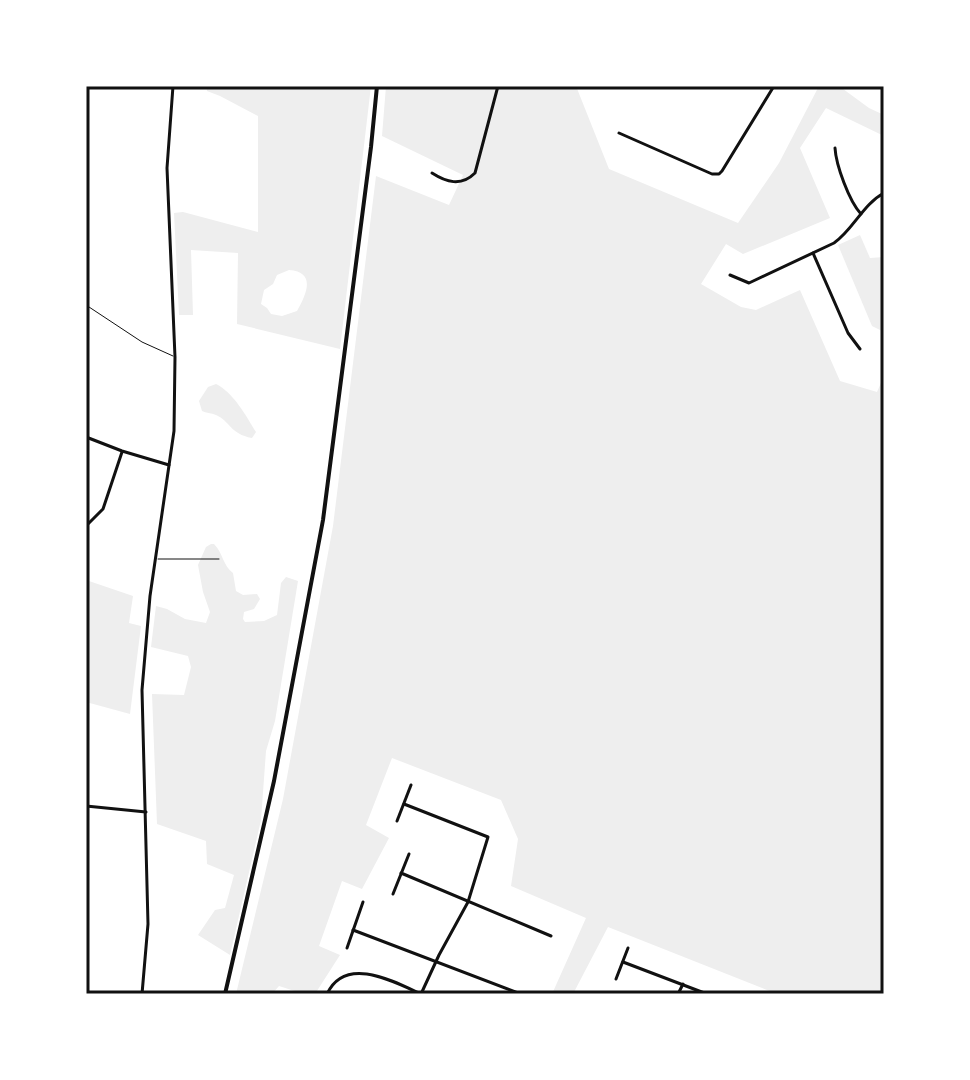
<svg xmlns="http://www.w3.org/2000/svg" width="970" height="1080" font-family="Commissioner,sans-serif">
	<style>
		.green { fill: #eee; fill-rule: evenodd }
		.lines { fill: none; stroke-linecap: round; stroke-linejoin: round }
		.service { stroke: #111; stroke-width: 1 }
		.minor { stroke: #111; stroke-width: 3 }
		.tertiary { stroke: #111; stroke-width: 3 }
		.secondary { stroke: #111; stroke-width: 4 }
		.neatline { fill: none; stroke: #111; stroke-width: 3 }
	</style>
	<rect width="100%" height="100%" fill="#fff"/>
	<!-- green -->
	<g class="green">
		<path d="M206,86H371L340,349L237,324L238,253L191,250L193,315H179L174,213L183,212L258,232V116L220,96L207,91ZM289,270C317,272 306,295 297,311L282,316L271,314L267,308L261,304L264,290L273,284L277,275Z"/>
		<polygon points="386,86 576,86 609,169 738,223 779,163 819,86 839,86 869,108 884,115 884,136 826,108 800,148 830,218 743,254 726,244 701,284 741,307 756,310 800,290 840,381 877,392 884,376 884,994 777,994 608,927 573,994 552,994 586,918 511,886 518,839 501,800 392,758 366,825 389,838 362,889 342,881 319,946 340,955 315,994 304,994 279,986 272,994 236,994 283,799 333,526 376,176 449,205 463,175 382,136"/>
		<polygon points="860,235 870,258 884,257 884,332 872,326 838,245"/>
		<path d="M216,384C234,393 246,416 256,432L252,438C230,434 230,421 216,415C211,413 206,413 202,411L199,401L208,387Z"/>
		<path d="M211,544H214C223,553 223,566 233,573L236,591L243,595L257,594L260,599L254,609L244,612L243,619L245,622L264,621L277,615L281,583L286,577L298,581L275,721L266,751L261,820L230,955L198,935L215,910L225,908L234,875L207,864L206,841L157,824L152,694L184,695L191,667L188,656L151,647L156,606L167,609L185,619L206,623L210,612L203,592L198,565L206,547Z"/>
		<polygon points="86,580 133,596 129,623 141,626 130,714 86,702"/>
	</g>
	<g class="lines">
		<!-- service -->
		<g class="service">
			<polyline points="86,305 142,342 173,356"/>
			<polyline points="158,559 219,559"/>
		</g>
		<!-- minor -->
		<g class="minor">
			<polyline points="619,133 712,174 719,174 722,171 774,86"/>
			<path d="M835,148C836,165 849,201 861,214"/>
			<path d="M432,173C446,182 461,187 475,173L498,86"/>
			<polyline points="813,253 848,333 860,349"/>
			<path d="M730,275L749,283L834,243C853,230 863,204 884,193"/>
			<polyline points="86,437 122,451 169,465"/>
			<polyline points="86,526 103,509 122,452"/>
			<polyline points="404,804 488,837 468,902 439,955 421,994"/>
			<polyline points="86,806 146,812"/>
			<polyline points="397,821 411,785"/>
			<polyline points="401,873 551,936"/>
			<polyline points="393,894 409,854"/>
			<polyline points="353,930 518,993"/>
			<polyline points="347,948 363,902"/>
			<polyline points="623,962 707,994"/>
			<polyline points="616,979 628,948"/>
			<path d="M327,994C345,955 393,981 421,994"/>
			<polyline points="678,994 683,984"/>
		</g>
		<!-- tertiary -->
		<polyline class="tertiary" points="142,994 148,924 142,690 150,596 174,431 175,357 167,168 173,86"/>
		<!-- secondary -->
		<polyline class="secondary" points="225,994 274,781 323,520 371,147 377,86"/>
	</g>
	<!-- border -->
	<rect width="970" height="1080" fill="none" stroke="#ffffff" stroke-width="176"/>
	<rect x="88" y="88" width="794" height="904" class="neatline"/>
</svg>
